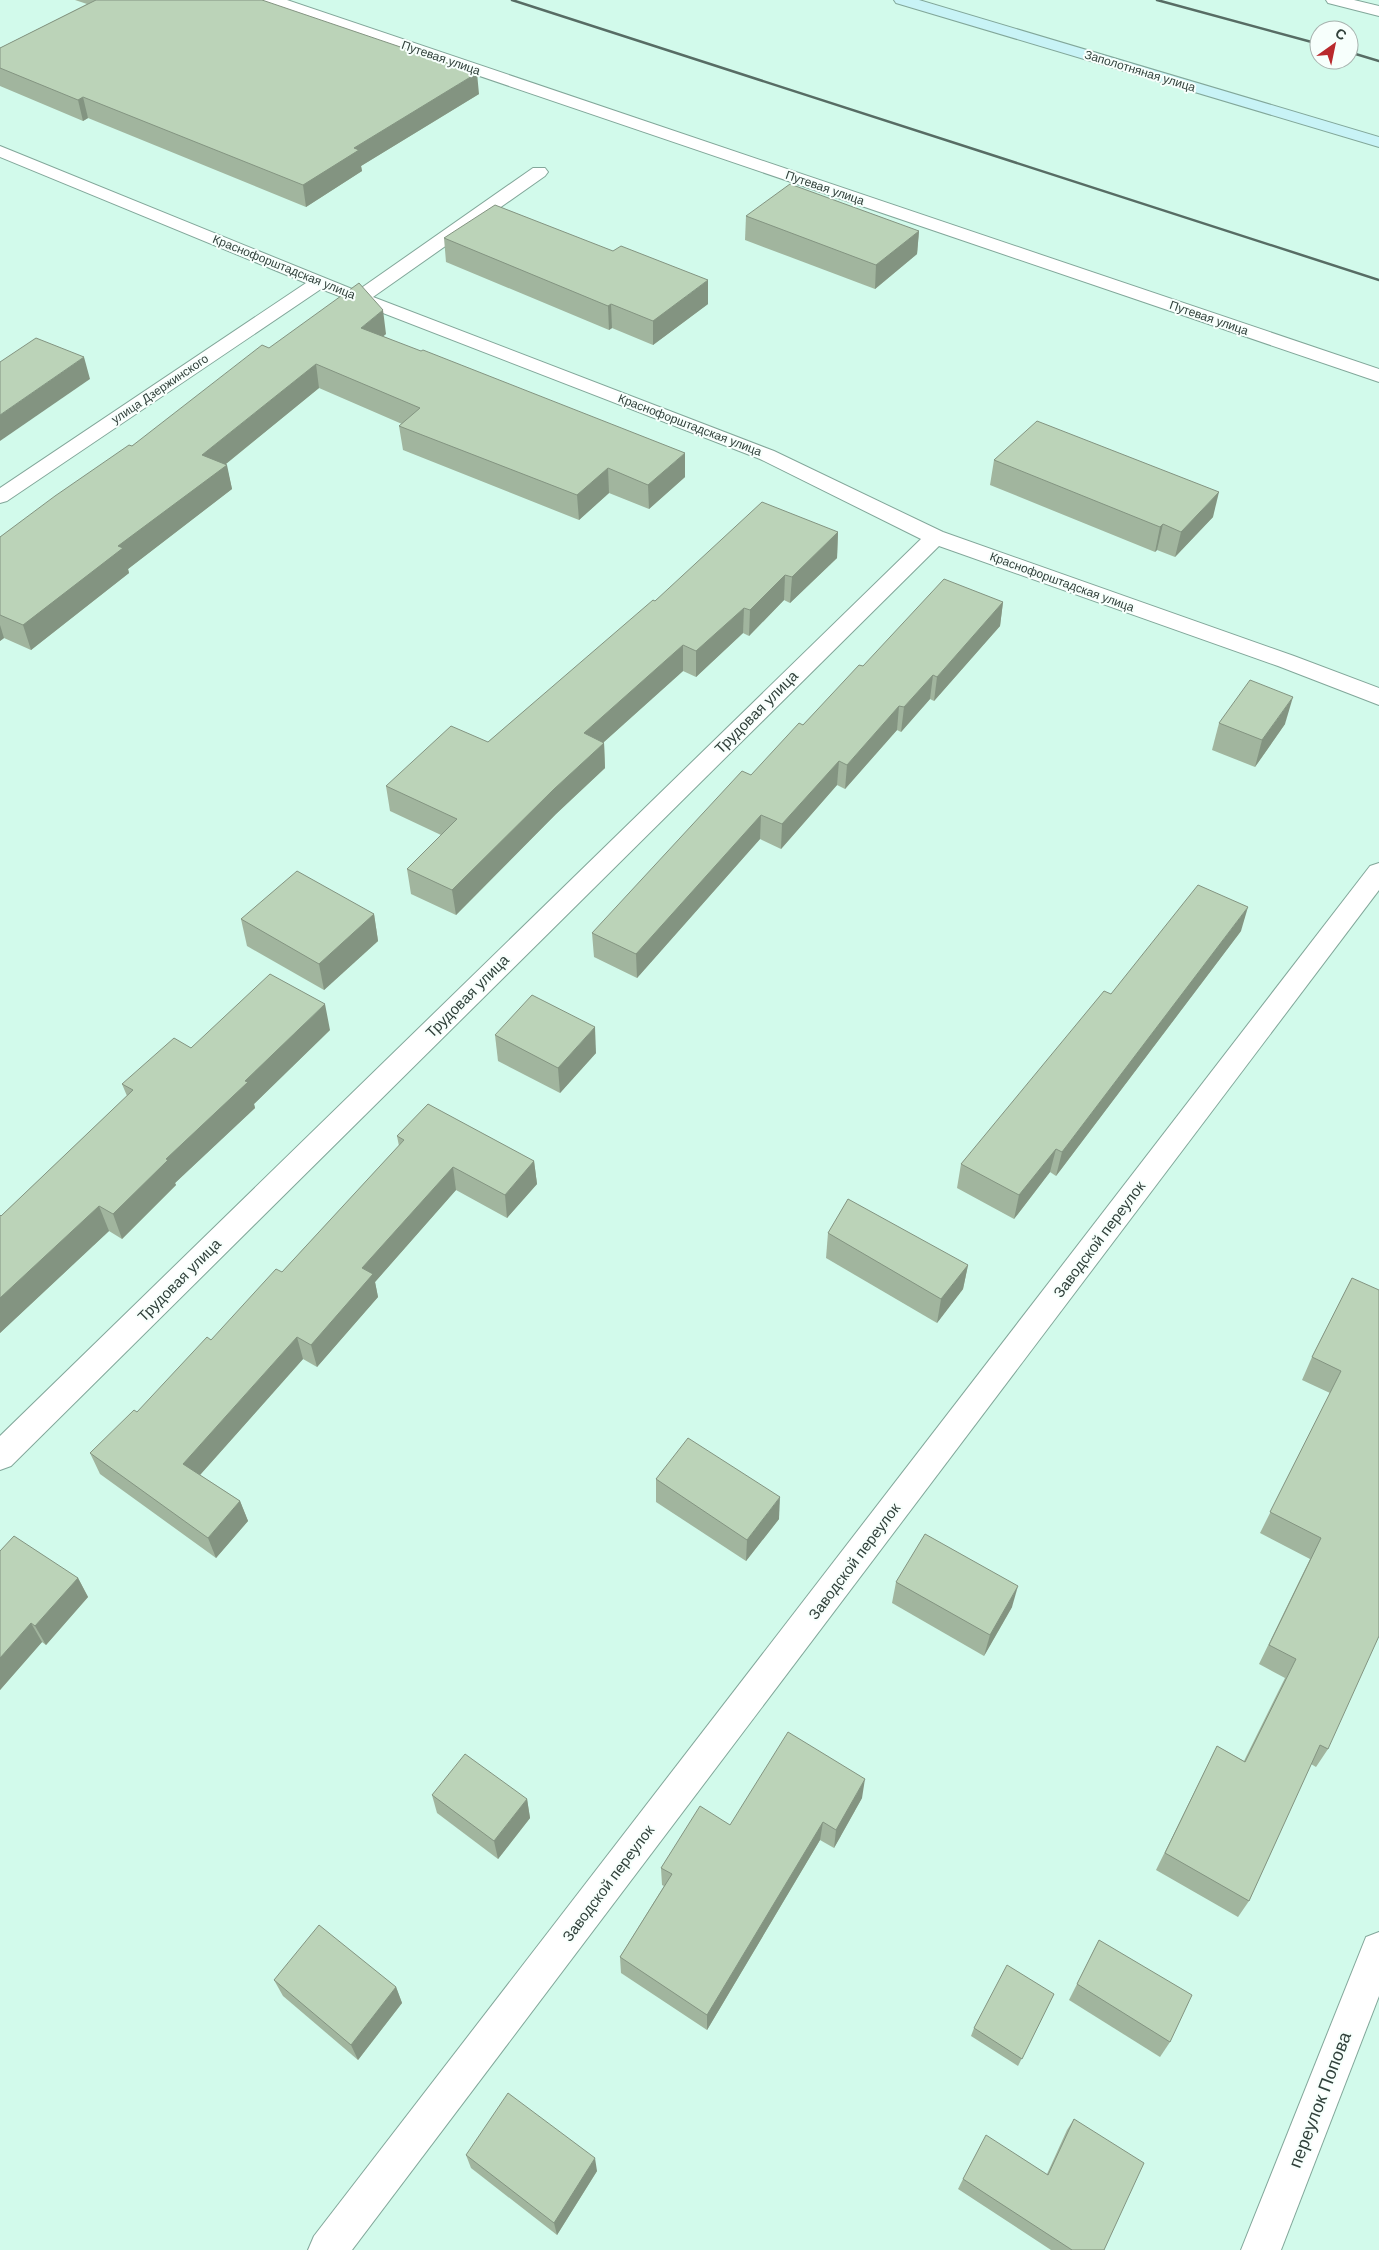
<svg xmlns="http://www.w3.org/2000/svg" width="1379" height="2250" font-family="Helvetica,sans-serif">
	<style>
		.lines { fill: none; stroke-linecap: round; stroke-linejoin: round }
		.service-casing { stroke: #82a79a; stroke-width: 2 }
		.minor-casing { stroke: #82a79a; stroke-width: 2 }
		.secondary-casing { stroke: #82a79a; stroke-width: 2 }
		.service { fill: #fff; fill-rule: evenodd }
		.minor { fill: #fff; fill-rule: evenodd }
		.secondary { fill: #c8f3f6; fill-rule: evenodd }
		.rail { stroke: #576c64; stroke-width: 2.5 }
		.wall { fill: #a1b59e }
		.shaded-wall { fill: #839481 }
		.building { fill: #bbd3b8; stroke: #839481 }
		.labels { text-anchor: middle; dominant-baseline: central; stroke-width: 4; stroke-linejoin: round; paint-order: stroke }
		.far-street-label { font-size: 12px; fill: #31413b; stroke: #f7fffc }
		.street-label { font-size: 15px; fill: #31413b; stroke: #f7fffc }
		.near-street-label { font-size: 18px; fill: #31413b; stroke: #f7fffc }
	</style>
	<rect width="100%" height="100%" fill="#d2faeb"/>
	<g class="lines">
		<defs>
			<polygon id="service" points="1326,0 1354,0 1379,6 1379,16 1328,3"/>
			<g id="minor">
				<polygon points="263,0 287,0 1379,369 1379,382 265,3"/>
				<polygon points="0,146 357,291 533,168 545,168 548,172 545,176 373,297 774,451 943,532 1294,656 1379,688 1379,705 1278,666 939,546 11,1466 0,1470 0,1436 921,539 760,459 321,289 7,501 0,503 0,488 306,283 0,157"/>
				<polygon points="1379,863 1379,890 352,2250 308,2250 314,2236 1370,866"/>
				<polygon points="1379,1932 1379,1996 1281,2250 1241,2250 1366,1937"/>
			</g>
			<polygon id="secondary" points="894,0 919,0 1379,137 1379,147 896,3"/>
		</defs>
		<!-- service casing -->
		<use href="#service" class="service-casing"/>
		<!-- minor casing -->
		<use href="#minor" class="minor-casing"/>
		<!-- secondary casing -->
		<use href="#secondary" class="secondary-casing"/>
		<!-- service -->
		<use href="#service" class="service"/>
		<!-- minor -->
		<use href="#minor" class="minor"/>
		<!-- secondary -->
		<use href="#secondary" class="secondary"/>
		<!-- rail -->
		<g class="rail">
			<polyline points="512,0 1379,280"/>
			<polyline points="1157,0 1319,44"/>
			<polyline points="1349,52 1379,61"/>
		</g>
	</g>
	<!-- wall -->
	<g class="wall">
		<polygon points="75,0 262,0 479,94 361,166 362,171 306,207 88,118 83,121 0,86 0,48 87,4"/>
		<polygon points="746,216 919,231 917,254 875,289 745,240"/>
		<polygon points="444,238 708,304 653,345 612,328 609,330 446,262"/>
		<polygon points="386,334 383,336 685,477 649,509 609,493 579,520 403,450 399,426 402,424 319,388 226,464 232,489 128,569 129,573 31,650 4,638 0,641 0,537 132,446 269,348"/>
		<polygon points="994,460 1213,517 1175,557 1157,550 1155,552 990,485"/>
		<polygon points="838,532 837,558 790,603 784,600 749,636 743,633 696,677 683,671 604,742 605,768 556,814 456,915 411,894 407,869 441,835 390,811 386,786 488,742 655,601"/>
		<polygon points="1003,602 1000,626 934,701 930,699 901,732 897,730 845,789 837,785 781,849 760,839 637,978 594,957 592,933 751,775 863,666"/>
		<polygon points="1219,723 1285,724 1255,767 1212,750"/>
		<polygon points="374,914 378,941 324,990 247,946 241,919"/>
		<polygon points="1241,931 1056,1176 1050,1172 1014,1219 957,1188 961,1164 1111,994"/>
		<polygon points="330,1030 254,1104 255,1108 175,1183 176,1185 122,1239 109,1231 0,1333 0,1215 1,1216 127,1096 122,1084 191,1048"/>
		<polygon points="495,1035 596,1053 560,1093 498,1061"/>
		<polygon points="397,1136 534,1161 537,1184 507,1218 456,1190 375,1282 378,1297 317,1367 303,1359 200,1475 240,1501 248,1521 216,1558 100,1474 90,1453 137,1412 282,1272 399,1146"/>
		<polygon points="828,1233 968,1265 963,1289 937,1323 826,1258"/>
		<polygon points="1352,1278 1328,1749 1316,1767 1311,1764 1249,1901 1238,1917 1156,1870 1217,1746 1244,1761 1285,1678 1259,1664 1310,1559 1260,1533 1330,1393 1302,1380 1312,1357"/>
		<polygon points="656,1479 779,1519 746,1561 656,1502"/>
		<polygon points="0,1551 78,1578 88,1597 46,1645 42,1642 0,1690"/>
		<polygon points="896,1582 1012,1607 984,1656 892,1603"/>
		<polygon points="432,1795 527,1799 530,1818 498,1859 437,1813"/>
		<polygon points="862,1798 834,1848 820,1840 707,2030 621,1973 620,1957 664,1886 662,1885 661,1868 730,1825"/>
		<polygon points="1099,1940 1170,2042 1160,2057 1069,2000"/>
		<polygon points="274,1980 396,1987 402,2003 358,2060 283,1996"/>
		<polygon points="1054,1994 1018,2066 971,2036 974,2028"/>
		<polygon points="1074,2119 1104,2250 1051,2250 958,2189 963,2179 1047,2174 1067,2130"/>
		<polygon points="466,2155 597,2171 557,2235 471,2168"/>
	</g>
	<!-- shaded-wall -->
	<g class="shaded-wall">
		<polygon points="477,73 479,94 361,166 362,171 306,207 303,185 354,148"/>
		<polygon points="83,97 88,118 83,121 78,100"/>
		<polygon points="919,231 917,254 875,289 876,265"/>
		<polygon points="708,280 708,304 653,345 653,321"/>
		<polygon points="611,304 612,328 609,330 608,306"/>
		<polygon points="383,310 386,334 364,352 361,328"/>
		<polygon points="84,357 90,379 0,441 0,415"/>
		<polygon points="316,364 319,388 211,476 227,465 232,489 128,569 129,573 31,650 23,625 118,546 202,455"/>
		<polygon points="685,453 685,477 649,509 648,485"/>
		<polygon points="608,468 609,493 579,520 577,495"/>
		<polygon points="1219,492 1213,517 1175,557 1181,532"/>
		<polygon points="1163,524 1157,550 1155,552 1160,527"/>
		<polygon points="838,532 837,558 790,603 792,577"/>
		<polygon points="785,575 784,600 749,636 750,610"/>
		<polygon points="1003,602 1000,626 934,701 937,677"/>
		<polygon points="744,608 743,633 696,677 696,651"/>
		<polygon points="0,625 4,638 0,641"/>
		<polygon points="683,645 683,671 586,758 584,733"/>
		<polygon points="933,675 930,699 901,732 904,707"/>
		<polygon points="1293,697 1285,724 1255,767 1262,740"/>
		<polygon points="899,706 897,730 845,789 847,765"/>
		<polygon points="604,743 605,768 556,814 456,915 452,890 554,789"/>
		<polygon points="839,761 837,785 781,849 782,824"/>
		<polygon points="761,815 760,839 637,978 636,954"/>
		<polygon points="1248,907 1241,931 1056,1176 1062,1152"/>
		<polygon points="374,914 378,941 324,990 319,964"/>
		<polygon points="325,1004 330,1030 254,1104 255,1108 175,1183 176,1185 122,1239 113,1214 166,1159 245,1081"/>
		<polygon points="595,1027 596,1053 560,1093 558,1068"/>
		<polygon points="1056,1149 1050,1172 1014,1219 1019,1195"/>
		<polygon points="534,1161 537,1184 507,1218 505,1195"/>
		<polygon points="453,1167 456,1190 375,1282 378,1297 317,1367 311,1345 362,1268"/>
		<polygon points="99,1206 109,1231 0,1333 0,1298"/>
		<polygon points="968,1265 963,1289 937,1323 941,1299"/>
		<polygon points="297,1337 303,1359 191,1485 183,1464"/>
		<polygon points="780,1497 779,1519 746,1561 747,1540"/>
		<polygon points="240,1501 248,1521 216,1558 208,1538"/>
		<polygon points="78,1578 88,1597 46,1645 35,1626"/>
		<polygon points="1018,1586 1012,1607 984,1656 990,1635"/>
		<polygon points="31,1623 42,1642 0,1690 0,1658"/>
		<polygon points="865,1779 862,1798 834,1848 836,1830"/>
		<polygon points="527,1799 530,1818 498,1859 494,1841"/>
		<polygon points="823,1822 820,1840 707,2030 707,2015"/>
		<polygon points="396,1987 402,2003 358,2060 351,2045"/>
		<polygon points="595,2158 597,2171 557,2235 554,2223"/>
	</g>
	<!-- building -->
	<g class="building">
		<polygon points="96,0 262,0 477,73 354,148 359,150 303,185 83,97 78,100 0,68 0,48"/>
		<polygon points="790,184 919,231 876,265 746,216"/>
		<polygon points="495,205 613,251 621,246 708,280 653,321 611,304 608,306 444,238"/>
		<polygon points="359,283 383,310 361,328 421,351 423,350 685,453 648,485 608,468 577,495 399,426 420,408 316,364 202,455 227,465 118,546 123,548 23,625 0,615 0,537 55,496 129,445 132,446 262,345 269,348"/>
		<polygon points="36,338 84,357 0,415 0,362"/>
		<polygon points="1037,421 1219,492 1181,532 1163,524 1160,527 994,460"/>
		<polygon points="762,502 838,532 792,577 785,575 750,610 744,608 696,651 683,645 584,733 604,743 554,789 452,890 407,869 457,819 386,786 451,726 488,742 653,600 655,601"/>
		<polygon points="944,579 1003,602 937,677 933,675 904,707 899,706 847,765 839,761 782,824 761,815 636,954 592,933 742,771 751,775 799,723 803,725 859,665 863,666"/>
		<polygon points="1250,680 1293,697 1262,740 1219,723"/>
		<polygon points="297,871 374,914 319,964 241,919"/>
		<polygon points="1198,885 1248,907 1062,1152 1056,1149 1019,1195 961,1164 1104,991 1111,994"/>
		<polygon points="270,974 325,1004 245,1081 248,1082 166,1159 168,1160 113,1214 99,1206 0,1298 0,1215 1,1216 133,1090 122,1084 174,1038 191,1048"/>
		<polygon points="532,995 595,1027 558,1068 495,1035"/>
		<polygon points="428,1104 534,1161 505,1195 453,1167 362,1268 373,1274 311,1345 297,1337 183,1464 240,1501 208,1538 90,1453 134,1410 137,1412 207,1337 211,1340 276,1269 282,1272 404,1140 397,1136"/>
		<polygon points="848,1199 968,1265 941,1299 828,1233"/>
		<polygon points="1352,1278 1379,1290 1379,1636 1328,1749 1320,1745 1249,1901 1165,1853 1217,1746 1245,1762 1296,1659 1269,1645 1321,1538 1270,1512 1341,1371 1312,1357"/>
		<polygon points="688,1438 780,1497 747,1540 656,1479"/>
		<polygon points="925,1534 1018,1586 990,1635 896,1582"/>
		<polygon points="14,1536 78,1578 35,1626 31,1623 0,1658 0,1551"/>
		<polygon points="788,1732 865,1779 836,1830 823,1822 707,2015 620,1957 672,1874 661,1868 700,1806 730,1825"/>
		<polygon points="465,1754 527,1799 494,1841 432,1795"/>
		<polygon points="319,1925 396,1987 351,2045 274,1980"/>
		<polygon points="1099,1940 1192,1995 1170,2042 1077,1984"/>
		<polygon points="1007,1965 1054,1994 1022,2059 974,2028"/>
		<polygon points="508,2093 595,2158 554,2223 466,2155"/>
		<polygon points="1074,2119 1144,2163 1104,2250 1072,2250 963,2179 986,2135 1048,2175"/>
	</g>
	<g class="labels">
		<!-- far-street labels -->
		<g class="far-street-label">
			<text transform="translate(441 58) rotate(19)">Путевая улица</text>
			<text transform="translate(1140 71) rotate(17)">Заполотняная улица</text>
			<text transform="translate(825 188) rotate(19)">Путевая улица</text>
			<text transform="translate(284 267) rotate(22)">Краснофорштадская улица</text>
			<text transform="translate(1209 318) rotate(19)">Путевая улица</text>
			<text transform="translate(160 389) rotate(-34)">улица Дзержинского</text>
			<text transform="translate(690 425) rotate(21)">Краснофорштадская улица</text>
			<text transform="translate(1062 582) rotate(20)">Краснофорштадская улица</text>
		</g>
		<!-- street labels -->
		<g class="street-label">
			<text transform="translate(756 712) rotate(-45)">Трудовая улица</text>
			<text transform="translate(467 996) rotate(-45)">Трудовая улица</text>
			<text transform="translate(1099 1239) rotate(-53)">Заводской переулок</text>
			<text transform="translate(179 1280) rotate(-45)">Трудовая улица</text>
			<text transform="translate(854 1561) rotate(-53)">Заводской переулок</text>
			<text transform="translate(608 1883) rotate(-53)">Заводской переулок</text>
		</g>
		<!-- near-street labels -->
		<g class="near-street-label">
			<text transform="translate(1320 2100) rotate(-69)">переулок Попова</text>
		</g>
	</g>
	<!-- north arrow -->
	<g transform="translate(1334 45) rotate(33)"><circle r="24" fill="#f7fffc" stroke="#a8b3af"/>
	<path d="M0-4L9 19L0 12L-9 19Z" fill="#b9292c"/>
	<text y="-8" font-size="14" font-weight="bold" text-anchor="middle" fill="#31413b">С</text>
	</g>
</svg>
